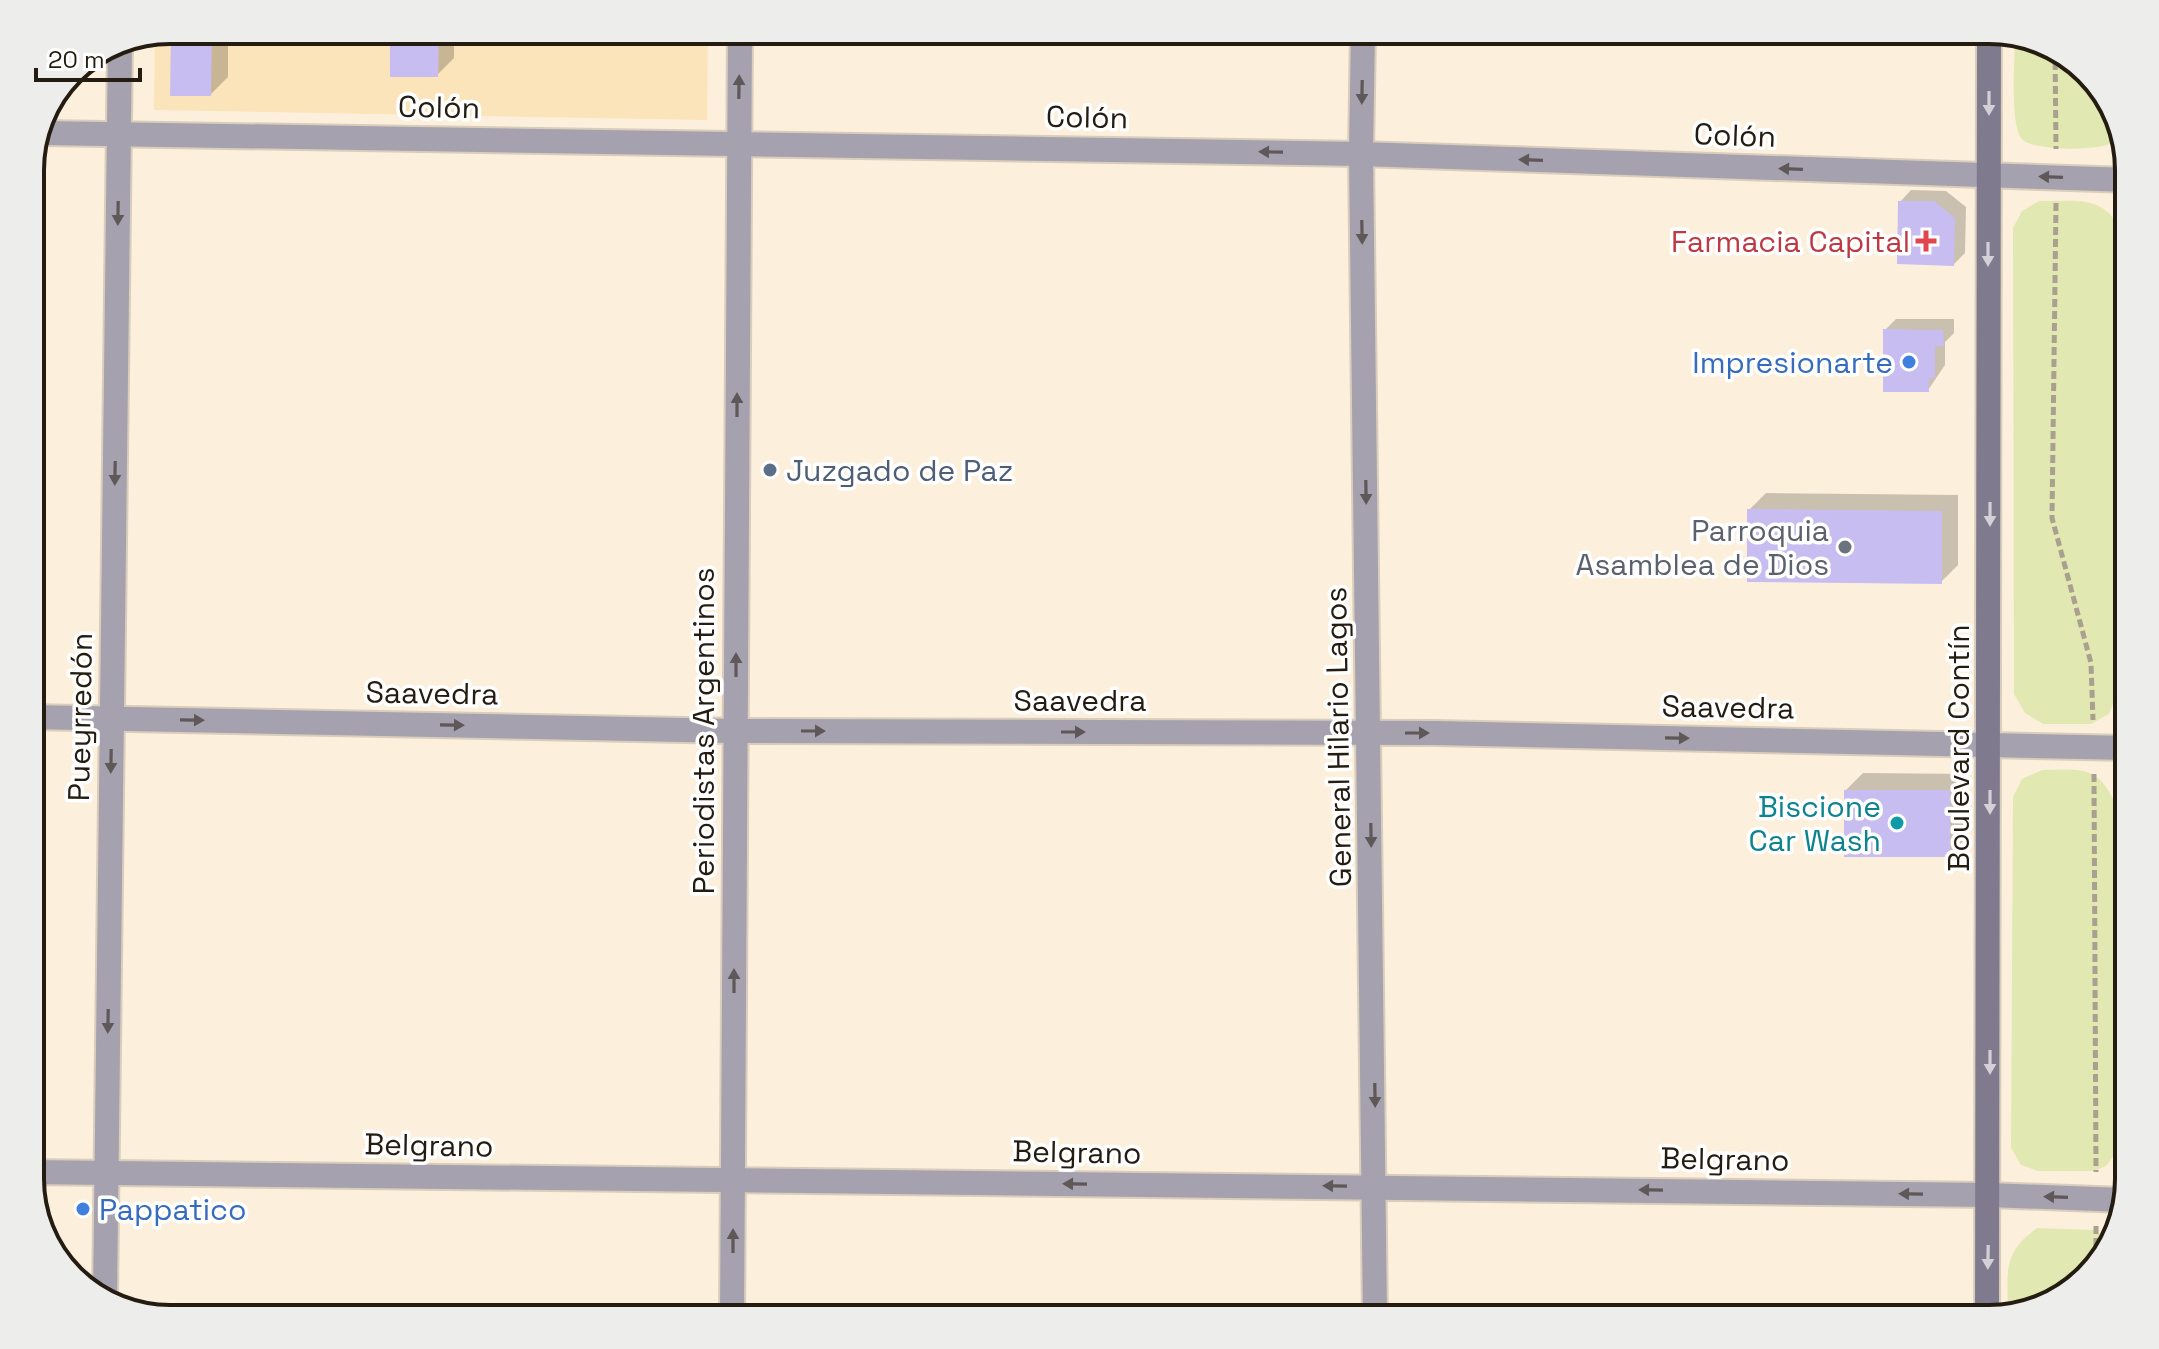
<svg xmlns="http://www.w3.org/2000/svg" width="2159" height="1349" font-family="'Space Grotesk',sans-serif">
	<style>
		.built { fill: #fbe3ba }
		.green { fill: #e2e8b1 }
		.shadow { fill: #0003 }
		.building { fill: #c8bdf1 }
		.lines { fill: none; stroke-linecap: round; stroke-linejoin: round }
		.street-casing { stroke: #d9cebb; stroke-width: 28 }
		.secondary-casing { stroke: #d9cebb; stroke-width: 28 }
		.path { stroke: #aaa08f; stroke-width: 5; stroke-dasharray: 8 4; stroke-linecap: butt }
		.street { stroke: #a5a1af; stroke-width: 24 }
		.secondary { stroke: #807a8f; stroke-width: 24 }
		.oneway { fill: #5e5858 }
		.oneway2 { fill: #d3d0d8 }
		.health-dot { fill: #e0444e; stroke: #fff; stroke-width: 3 }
		.shop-dot { fill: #3f7fe0; stroke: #fff; stroke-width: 3 }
		.service-dot { fill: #5c6f8a; stroke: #fff; stroke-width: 3 }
		.worship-dot { fill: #6b7280; stroke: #fff; stroke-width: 3 }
		.culture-dot { fill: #0f9aa8; stroke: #fff; stroke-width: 3 }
		.labels { text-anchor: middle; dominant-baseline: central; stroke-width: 7; stroke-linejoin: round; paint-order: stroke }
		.street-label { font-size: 30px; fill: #241c10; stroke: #fff }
		.health-label { font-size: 30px; fill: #be3a42; stroke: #fff; text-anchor: end }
		.shop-label { font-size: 30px; fill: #366cbe; stroke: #fff; text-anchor: end }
		.service-label { font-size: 30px; fill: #4e5e75; stroke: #fff; text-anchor: start }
		.worship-label { font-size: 30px; fill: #5b616d; stroke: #fff; text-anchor: end }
		.culture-label { font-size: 30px; fill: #0d838f; stroke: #fff; text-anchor: end }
		.rim { fill: none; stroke: #241c10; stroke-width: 4 }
	</style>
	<rect width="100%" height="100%" fill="#fcf0dc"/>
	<!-- built -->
	<polygon class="built" points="170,30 708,30 707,120 154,110 155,33"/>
	<!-- green -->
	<g class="green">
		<path d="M2015,38C2031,43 2055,45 2068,55C2082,65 2132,122 2117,140C2107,152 2034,151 2023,140C2009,128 2015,58 2015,38Z"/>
		<path d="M2039,201C2076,202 2101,194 2121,229L2117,693L2109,714L2091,724H2043L2025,713L2014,694L2013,228L2022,211Z"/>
		<path d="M2042,770C2077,770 2096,764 2113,799L2115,1154L2106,1166L2094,1171H2038L2021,1165L2011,1148L2013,797L2022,779Z"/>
		<path d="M2037,1228L2095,1230L2110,1243L2106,1256L2059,1300L2008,1314C2008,1273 2001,1254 2037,1228Z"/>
	</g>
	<!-- shadow -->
	<g class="shadow">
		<polygon points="173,30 228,30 228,77 211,94"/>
		<polygon points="392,30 454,30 454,58 437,75"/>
		<polygon points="1911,190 1946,191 1966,207 1965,253 1954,264 1900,202"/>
		<polygon points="1896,319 1954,319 1954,333 1945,342 1945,365 1928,390 1885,330"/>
		<polygon points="1766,493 1958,495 1958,565 1941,582 1749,510"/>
		<polygon points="1863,773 1966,774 1966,838 1949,855 1846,790"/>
	</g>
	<!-- building -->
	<g class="building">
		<polygon points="171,30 212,30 211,96 170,96"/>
		<polygon points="390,30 439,30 438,77 390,77"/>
		<polygon points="1898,201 1934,201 1955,218 1954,266 1897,264"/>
		<polygon points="1883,329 1943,330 1944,346 1935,346 1935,378 1929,378 1929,392 1883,392"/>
		<polygon points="1747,509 1942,511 1942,584 1747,582"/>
		<rect x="1844" y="790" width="106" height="67"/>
	</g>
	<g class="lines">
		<defs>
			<g id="street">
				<polyline points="1363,30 1361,154 1375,1319"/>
				<polyline points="43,133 1361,154 2129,180"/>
				<polyline points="30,717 735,731 1435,733 2129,748"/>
				<polyline points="30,1172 1989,1195 2123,1200"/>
				<polyline points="105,1299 120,40"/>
				<polyline points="732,1319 740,30"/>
			</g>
			<polyline id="secondary" points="1987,1319 1989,30"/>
		</defs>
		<!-- street casing -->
		<use href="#street" class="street-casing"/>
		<!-- secondary casing -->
		<use href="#secondary" class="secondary-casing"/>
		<!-- path -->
		<g class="path">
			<polyline points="2055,50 2056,149"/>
			<polyline points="2056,203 2052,518 2091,663 2093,720"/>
			<polyline points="2094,774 2096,1172"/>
			<polyline points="2096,1226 2096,1265"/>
		</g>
		<!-- street -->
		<use href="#street" class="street"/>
		<!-- secondary -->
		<use href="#secondary" class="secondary"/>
	</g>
	<!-- one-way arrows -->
	<defs><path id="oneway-solid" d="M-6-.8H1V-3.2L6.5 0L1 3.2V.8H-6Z" transform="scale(2)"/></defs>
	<g class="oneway">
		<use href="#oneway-solid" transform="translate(739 87) rotate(-89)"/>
		<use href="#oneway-solid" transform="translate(1362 92) rotate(91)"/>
		<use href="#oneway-solid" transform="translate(1271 152) rotate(-179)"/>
		<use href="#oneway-solid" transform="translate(1531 160) rotate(-178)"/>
		<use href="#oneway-solid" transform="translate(1791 169) rotate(-178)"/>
		<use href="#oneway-solid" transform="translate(2051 177) rotate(-178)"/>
		<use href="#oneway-solid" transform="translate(118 213) rotate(91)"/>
		<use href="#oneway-solid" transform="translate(1362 232) rotate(89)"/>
		<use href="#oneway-solid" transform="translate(737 405) rotate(-90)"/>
		<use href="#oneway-solid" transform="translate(115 473) rotate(91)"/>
		<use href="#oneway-solid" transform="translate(1366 492) rotate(89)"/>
		<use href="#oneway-solid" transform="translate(736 665) rotate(-90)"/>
		<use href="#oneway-solid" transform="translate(192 720) rotate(1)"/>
		<use href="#oneway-solid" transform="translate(452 725) rotate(1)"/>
		<use href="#oneway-solid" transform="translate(813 731)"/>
		<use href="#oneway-solid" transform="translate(1073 732)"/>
		<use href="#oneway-solid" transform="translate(1417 733)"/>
		<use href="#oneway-solid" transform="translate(1677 738) rotate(1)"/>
		<use href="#oneway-solid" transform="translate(111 761) rotate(91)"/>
		<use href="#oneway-solid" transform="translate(1371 835) rotate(89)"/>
		<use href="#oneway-solid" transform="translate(734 981) rotate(-90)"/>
		<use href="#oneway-solid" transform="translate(108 1021) rotate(91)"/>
		<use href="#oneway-solid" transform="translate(1375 1095) rotate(89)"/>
		<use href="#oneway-solid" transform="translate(1075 1184) rotate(-179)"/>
		<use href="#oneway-solid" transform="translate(1335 1186) rotate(-179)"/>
		<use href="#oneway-solid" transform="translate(1651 1190) rotate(-179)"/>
		<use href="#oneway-solid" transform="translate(1911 1194) rotate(-179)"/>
		<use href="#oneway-solid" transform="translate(2056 1197) rotate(-178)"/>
		<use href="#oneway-solid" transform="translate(733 1241) rotate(-90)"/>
	</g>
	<g class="oneway2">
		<use href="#oneway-solid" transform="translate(1989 103) rotate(90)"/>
		<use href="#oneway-solid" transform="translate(1988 254) rotate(90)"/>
		<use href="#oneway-solid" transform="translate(1990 514) rotate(90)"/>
		<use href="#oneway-solid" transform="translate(1990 802) rotate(90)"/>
		<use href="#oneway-solid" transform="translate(1990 1062) rotate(90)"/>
		<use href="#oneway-solid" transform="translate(1988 1257) rotate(91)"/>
	</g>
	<!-- markers -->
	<path class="health-dot" d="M1922 229h8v8h8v8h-8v8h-8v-8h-8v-8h8z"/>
	<g class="shop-dot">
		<circle cx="1909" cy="362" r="8"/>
		<circle cx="83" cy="1209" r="8"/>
	</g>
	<circle class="service-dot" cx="770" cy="470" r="8"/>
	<circle class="worship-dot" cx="1845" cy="547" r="8"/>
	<circle class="culture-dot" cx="1897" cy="823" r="8"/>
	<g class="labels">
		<!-- street labels -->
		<g class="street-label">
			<text transform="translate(439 107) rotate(1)">Colón</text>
			<text transform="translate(1087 117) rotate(1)">Colón</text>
			<text transform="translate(1735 135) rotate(2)">Colón</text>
			<text transform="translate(432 693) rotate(1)">Saavedra</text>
			<text x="1080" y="700">Saavedra</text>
			<text transform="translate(1728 707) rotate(1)">Saavedra</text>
			<text transform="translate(80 717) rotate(-89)">Pueyrredón</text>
			<text transform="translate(703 731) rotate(-90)">Periodistas Argentinos</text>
			<text transform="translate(1338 737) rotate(-91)">General Hilario Lagos</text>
			<text transform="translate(1958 748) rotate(-90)">Boulevard Contín</text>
			<text transform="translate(429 1145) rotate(1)">Belgrano</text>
			<text transform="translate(1077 1152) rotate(1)">Belgrano</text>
			<text transform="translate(1725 1159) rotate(1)">Belgrano</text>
		</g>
		<!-- health labels -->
		<g class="health-label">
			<text x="1910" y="241">Farmacia Capital</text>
		</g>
		<!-- shop labels -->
		<g class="shop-label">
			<text x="1893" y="362">Impresionarte</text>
			<text x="99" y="1209" text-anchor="start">Pappatico</text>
		</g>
		<!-- service labels -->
		<g class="service-label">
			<text x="786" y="470">Juzgado de Paz</text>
		</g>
		<!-- worship labels -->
		<g class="worship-label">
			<text x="1829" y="530">Parroquia<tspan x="1829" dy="34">Asamblea de Dios</tspan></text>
		</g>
		<!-- culture labels -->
		<g class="culture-label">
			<text x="1881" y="806">Biscione<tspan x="1881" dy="34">Car Wash</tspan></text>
		</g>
	</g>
	<!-- crop -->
	<path d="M0 0H2159V1349H0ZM170 44H1989A126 126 0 0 1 2115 170V1179A126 126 0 0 1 1989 1305H170A126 126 0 0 1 44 1179V170A126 126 0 0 1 170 44Z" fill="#ededec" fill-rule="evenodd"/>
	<path class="rim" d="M170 44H1989A126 126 0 0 1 2115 170V1179A126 126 0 0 1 1989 1305H170A126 126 0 0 1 44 1179V170A126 126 0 0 1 170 44Z"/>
	<!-- scale -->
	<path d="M36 68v12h104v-12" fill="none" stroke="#241c10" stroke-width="4"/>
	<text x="48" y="68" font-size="24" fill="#241c10" stroke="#ffffff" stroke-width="6" paint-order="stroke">20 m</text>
</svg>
